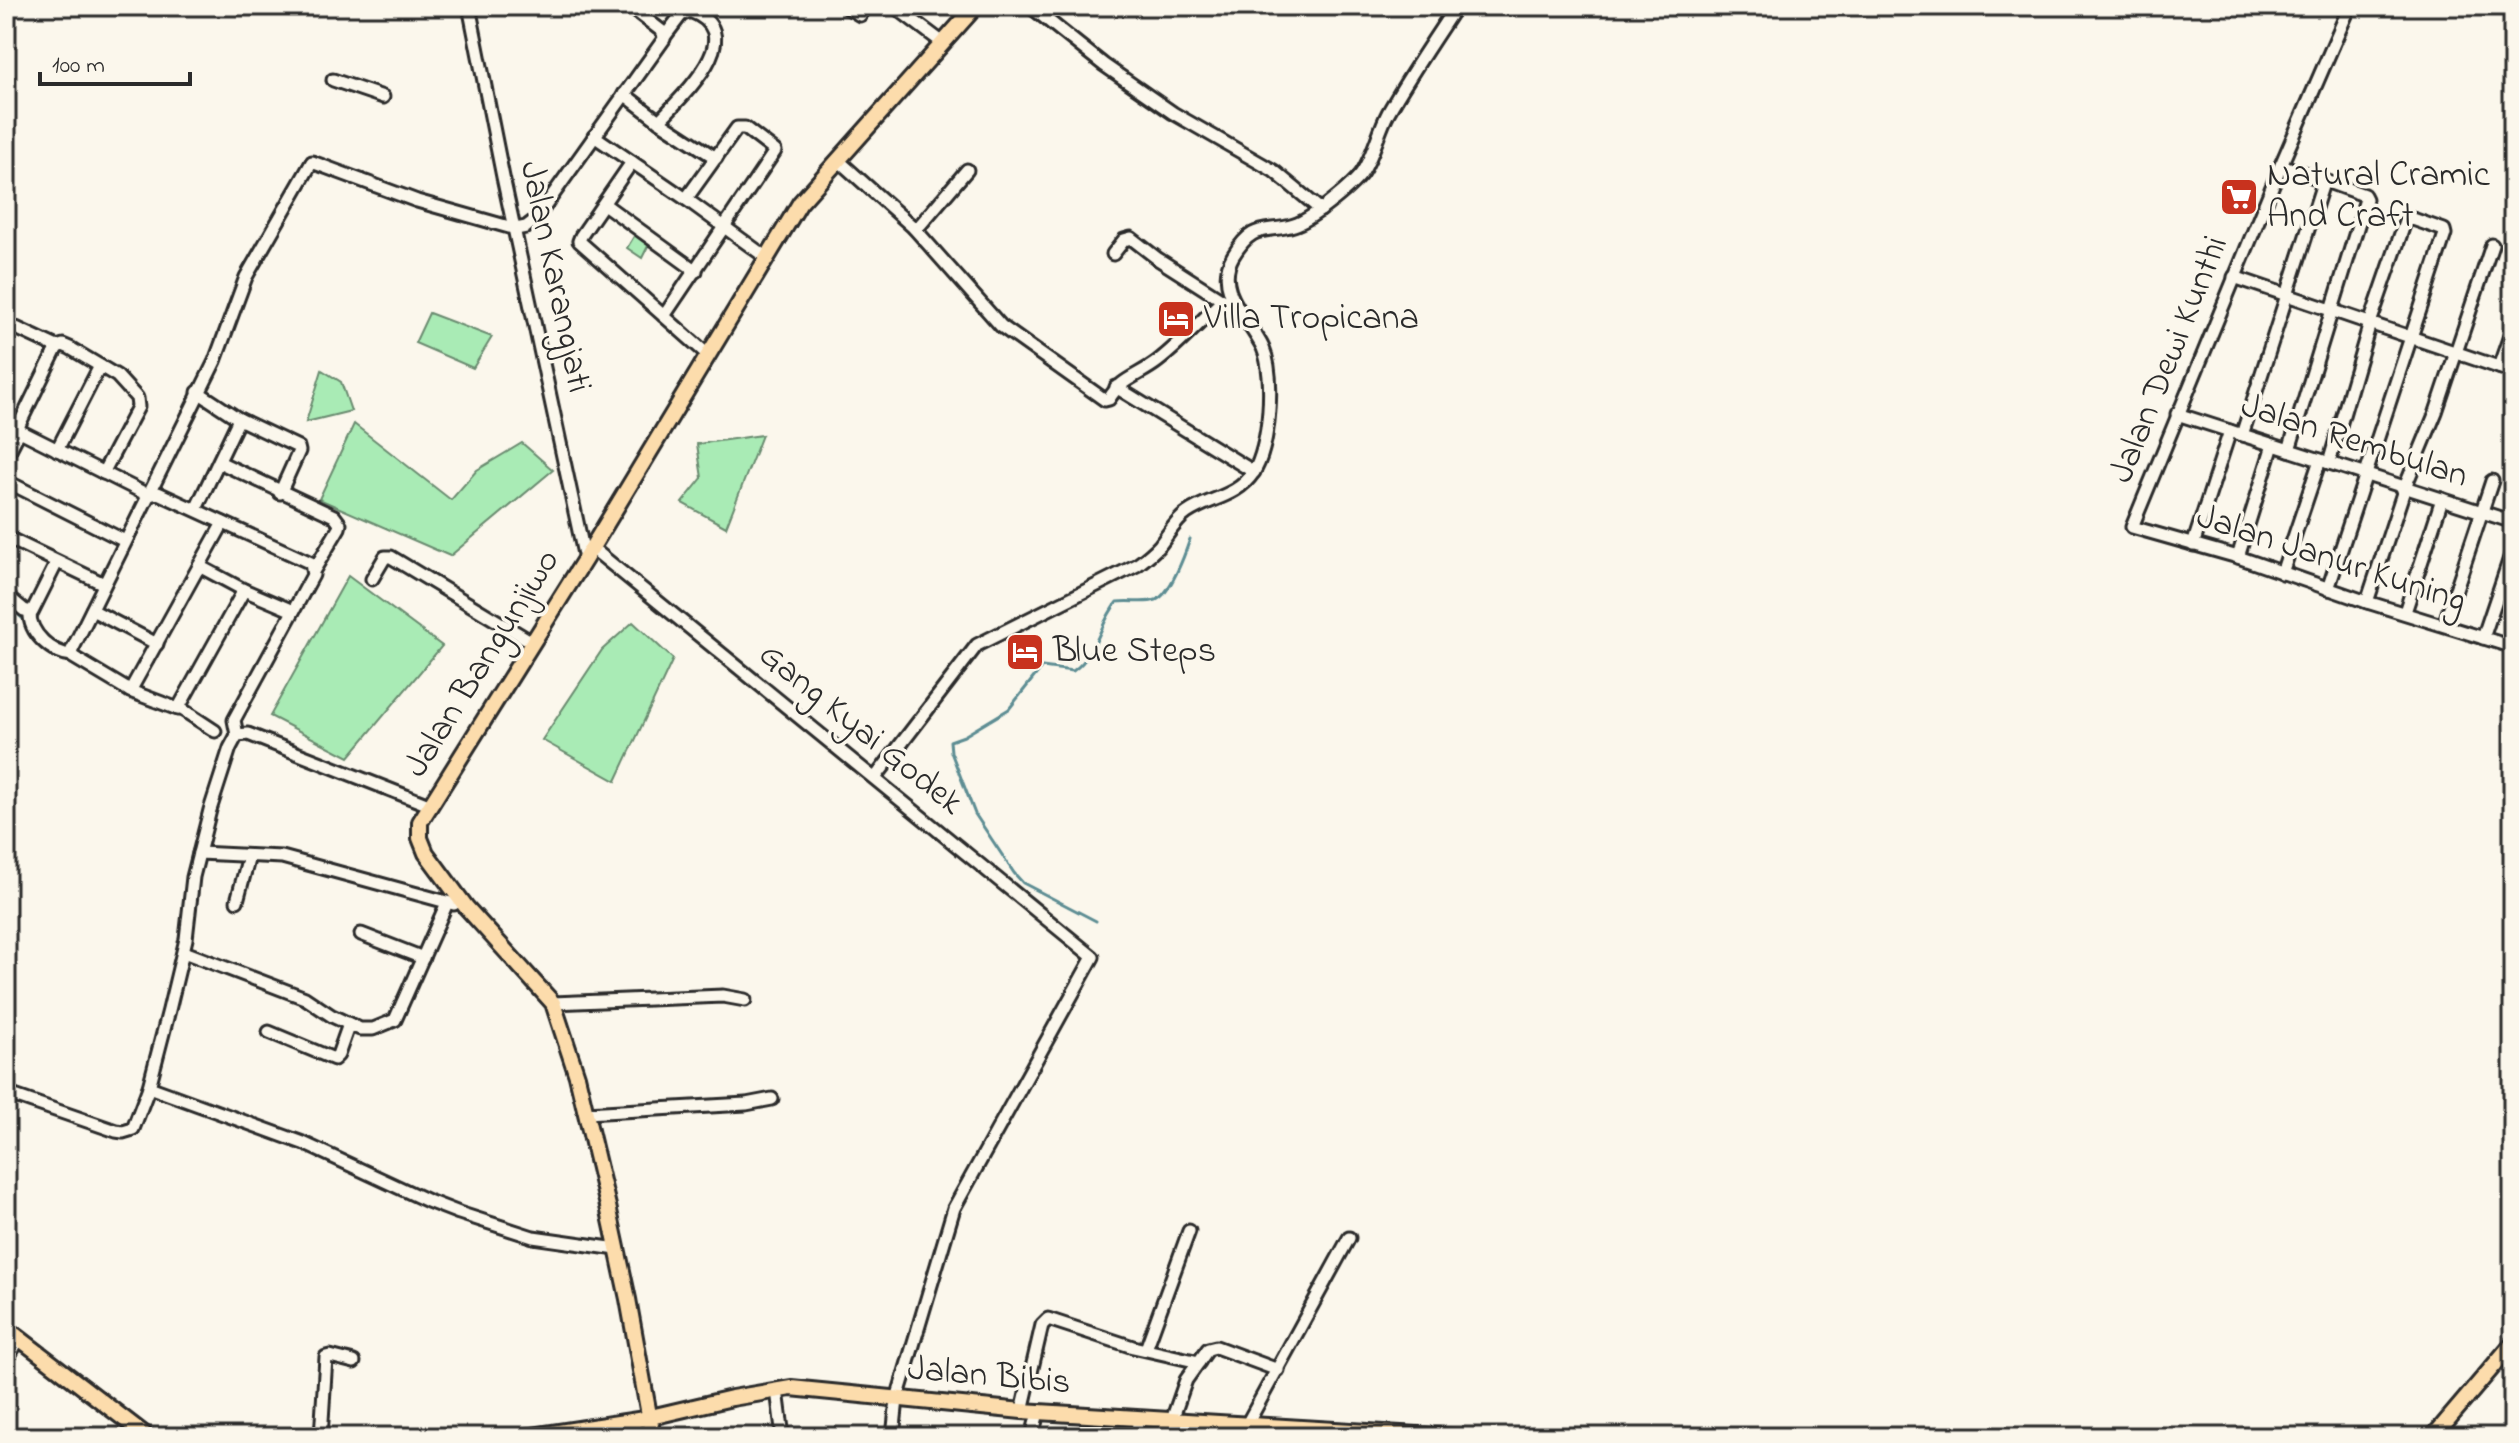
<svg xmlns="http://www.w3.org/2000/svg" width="2519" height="1443" font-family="'Indie Flower',sans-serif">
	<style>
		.green { fill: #a9ebb5; stroke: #6a8b70; stroke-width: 2 }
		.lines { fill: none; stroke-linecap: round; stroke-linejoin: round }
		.stream { stroke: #5d8d93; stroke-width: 3 }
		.minor-casing { stroke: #2b2b2b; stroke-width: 17 }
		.major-casing { stroke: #2b2b2b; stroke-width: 20 }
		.minor { stroke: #fbf7ec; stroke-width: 11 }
		.major { stroke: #fcdcac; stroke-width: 14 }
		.labels { text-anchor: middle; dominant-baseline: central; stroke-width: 7; stroke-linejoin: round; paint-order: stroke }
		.poi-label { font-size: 36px; fill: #2b2b2b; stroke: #fbf7ec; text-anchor: start }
		.street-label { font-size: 36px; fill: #2b2b2b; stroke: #fbf7ec }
	</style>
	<rect width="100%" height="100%" fill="#fbf7ec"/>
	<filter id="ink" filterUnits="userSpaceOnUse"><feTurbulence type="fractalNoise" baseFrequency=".0125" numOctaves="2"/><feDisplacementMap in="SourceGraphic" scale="16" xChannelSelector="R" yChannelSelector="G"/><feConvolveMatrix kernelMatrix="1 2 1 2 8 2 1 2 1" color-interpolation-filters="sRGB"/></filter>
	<g filter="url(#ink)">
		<!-- green -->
		<g class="green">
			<polygon points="636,233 650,242 642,258 627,248"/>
			<polygon points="429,313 492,337 473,368 415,343"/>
			<polygon points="322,370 341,382 351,411 306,422"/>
			<polygon points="354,424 451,500 477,470 522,443 553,470 450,556 319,499"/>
			<polygon points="762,435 726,527 682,503 702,478 697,444"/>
			<polygon points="348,576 442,646 349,757 270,716"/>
			<polygon points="633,622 673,659 616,781 542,740 602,650"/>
		</g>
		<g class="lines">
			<!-- stream -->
			<g class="stream">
				<polyline points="6,604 23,619"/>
				<path d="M1096,921L1023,883L1014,873L975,814L951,752L950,741L964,736L1009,709L1042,667L1073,671C1098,653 1099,624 1117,602C1130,600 1145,604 1156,600C1170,595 1185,554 1190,539"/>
			</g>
			<defs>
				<g id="minor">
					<polyline points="469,6 503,177 585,559"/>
					<polyline points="845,6 860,15 867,6"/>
					<polyline points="894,6 943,43"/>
					<polyline points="1030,6 1104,65 1173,113 1274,171 1321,210"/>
					<polyline points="2350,6 2281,165 2132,527 2238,557 2367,602 2513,647"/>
					<polyline points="333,80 383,97"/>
					<path d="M624,94L659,121C683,95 751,34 690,11L681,15L665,36"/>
					<polyline points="659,121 716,158"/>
					<polyline points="594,136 686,199 767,258"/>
					<polyline points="838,160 914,228 921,224 967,170"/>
					<polyline points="632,162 581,236 579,241 708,355"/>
					<polyline points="2281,165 2364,195 2366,199 2289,450"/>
					<polyline points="604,204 696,271"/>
					<path d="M914,228L1001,326L1105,400L1109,399C1121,378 1139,376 1158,361C1181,343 1202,320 1223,300"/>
					<polyline points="1113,254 1124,240 1131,238 1158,259 1227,303"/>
					<polyline points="2234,277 2513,372"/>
					<polyline points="664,316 775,151 745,128 737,128 686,199"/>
					<polyline points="6,335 10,327 14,327 57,347 63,345 70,348 117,376 137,398 138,407 103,473"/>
					<polyline points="2499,367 2513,327"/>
					<polyline points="1116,387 1254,472"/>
					<polyline points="198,392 239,419 298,447 299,451 280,493"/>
					<polyline points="2177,414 2513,522"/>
					<polyline points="6,424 148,495 158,493 311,563 313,575 234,720 237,735"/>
					<polyline points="17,429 57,347"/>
					<polyline points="2242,435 2324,180"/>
					<polyline points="57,450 100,366"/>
					<polyline points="6,457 20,430"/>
					<polyline points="219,462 334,516 340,524 339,528 314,570"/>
					<polyline points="6,481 125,541"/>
					<polyline points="196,509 239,419"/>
					<polyline points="6,537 104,584"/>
					<polyline points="2193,545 2230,431"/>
					<polyline points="592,548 1093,957 954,1208 897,1399 893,1437"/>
					<polyline points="2238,557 2273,445"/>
					<polyline points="199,566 244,590"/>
					<polyline points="2282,573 2320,460"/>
					<polyline points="372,579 385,557 391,557 532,642"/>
					<polyline points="2328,589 2445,234 2444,230 2410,218 2405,222 2370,323 2329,463"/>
					<polyline points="6,595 24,610 32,612 57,562"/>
					<polyline points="2367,602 2405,487 2436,412 2492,245"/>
					<polyline points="92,610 157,644"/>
					<polyline points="293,611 244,590 178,709 130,691 73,657 71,652 215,361 246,277 312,162 417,201 516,229 526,227 535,220 664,39 663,32 637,12"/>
					<polyline points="2405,612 2442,499"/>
					<path d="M30,613C29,633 52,654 72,655"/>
					<polyline points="2444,625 2492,481"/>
					<polyline points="2483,638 2513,549"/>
					<polyline points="130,691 223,523"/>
					<polyline points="180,708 215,731"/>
					<path d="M875,778L977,645L1137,565C1145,559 1153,553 1160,545C1168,535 1175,521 1187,513C1209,498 1237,497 1253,473C1270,448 1275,376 1263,348C1250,320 1213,290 1233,256C1254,221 1265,234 1294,225C1311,220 1350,188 1361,174C1373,157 1378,132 1388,113C1409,76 1433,41 1456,6"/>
					<polyline points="199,853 282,857 454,904"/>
					<polyline points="237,901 249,856"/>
					<polyline points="361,934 423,958"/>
					<polyline points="184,952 305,998 332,1016 360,1029 373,1029 395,1020 447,903"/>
					<polyline points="553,1003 723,996 745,1000"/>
					<polyline points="269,1032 334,1059 338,1055 349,1024"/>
					<polyline points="149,1087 303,1143 428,1201 459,1213 533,1237 617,1249"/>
					<polyline points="6,1093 116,1131 123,1132 133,1129 149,1087 169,1010 186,939 193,877 210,810 230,748 237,735 248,734 429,805"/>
					<polyline points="586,1113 746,1104 772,1099"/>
					<polyline points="1146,1349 1189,1231"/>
					<polyline points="6,1360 19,1339"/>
					<polyline points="777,1390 783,1437"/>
					<polyline points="1022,1411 1042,1325 1048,1319 1133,1347 1199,1362"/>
					<polyline points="1172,1420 1186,1380 1208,1349 1216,1347 1278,1370"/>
					<polyline points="1246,1426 1349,1238"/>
					<polyline points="321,1437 326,1357 330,1356 354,1362"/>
					<polyline points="1032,1437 1038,1412"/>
					<polyline points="1136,1437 1139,1418"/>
				</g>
				<g id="major">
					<polyline points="6,1328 148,1437"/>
					<polyline points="526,1437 638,1420 732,1398 791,1388 1022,1411 1451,1437"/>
					<polyline points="653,1437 628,1299 608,1206 577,1076 553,1003 466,907 426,853 420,838 420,822 585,559 800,203 976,6"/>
					<polyline points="2433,1437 2513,1343"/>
				</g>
			</defs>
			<!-- minor casing -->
			<use href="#minor" class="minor-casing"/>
			<!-- major casing -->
			<use href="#major" class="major-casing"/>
			<!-- minor -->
			<use href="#minor" class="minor"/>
			<!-- major -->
			<use href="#major" class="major"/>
		</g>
	</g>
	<!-- icons -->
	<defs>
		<symbol id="supermarket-square" viewBox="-11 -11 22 22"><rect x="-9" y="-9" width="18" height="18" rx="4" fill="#c8321e" stroke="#fbf7ec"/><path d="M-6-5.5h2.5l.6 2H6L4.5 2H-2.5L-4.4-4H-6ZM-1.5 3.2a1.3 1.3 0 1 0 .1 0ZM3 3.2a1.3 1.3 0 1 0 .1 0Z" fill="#fff"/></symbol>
		<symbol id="hotel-square" viewBox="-11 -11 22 22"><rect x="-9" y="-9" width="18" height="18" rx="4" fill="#c8321e" stroke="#fbf7ec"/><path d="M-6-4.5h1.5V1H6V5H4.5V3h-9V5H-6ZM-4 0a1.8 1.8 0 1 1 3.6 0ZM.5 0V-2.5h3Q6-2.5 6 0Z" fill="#fff"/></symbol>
	</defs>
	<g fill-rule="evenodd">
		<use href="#supermarket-square" x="2217" y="175" width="44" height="44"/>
		<use href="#hotel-square" x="1154" y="297" width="44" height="44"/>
		<use href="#hotel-square" x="1003" y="630" width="44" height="44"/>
	</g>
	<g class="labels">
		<!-- poi labels -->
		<g class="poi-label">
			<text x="2267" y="176">Natural Cramic<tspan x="2267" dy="41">And Craft</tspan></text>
			<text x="1204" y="319">Villa Tropicana</text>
			<text x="1053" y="652">Blue Steps</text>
		</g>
		<!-- street labels -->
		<g class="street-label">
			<text transform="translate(554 277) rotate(78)">Jalan Karangjati</text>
			<text transform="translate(2170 360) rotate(-68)">Jalan Dewi Kunthi</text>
			<text transform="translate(2354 442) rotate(18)">Jalan Rembulan</text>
			<text transform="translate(2331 560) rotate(18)">Jalan Janur Kuning</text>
			<text transform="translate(483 664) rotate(-58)">Jalan Bangunjiwo</text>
			<text transform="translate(860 730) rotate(39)">Gang Kyai Godek</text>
			<text transform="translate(989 1377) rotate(5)">Jalan Bibis</text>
		</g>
	</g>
	<!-- margin -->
	<rect width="2519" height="1443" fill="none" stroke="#fbf7ec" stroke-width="32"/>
	<rect x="16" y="16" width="2487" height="1411" fill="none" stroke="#2b2b2b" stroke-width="3" filter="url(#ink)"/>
	<!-- scale -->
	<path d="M40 72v12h150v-12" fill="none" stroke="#2b2b2b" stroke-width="4"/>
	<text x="52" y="72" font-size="24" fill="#2b2b2b" stroke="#fbf7ec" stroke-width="6" paint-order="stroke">100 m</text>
</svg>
